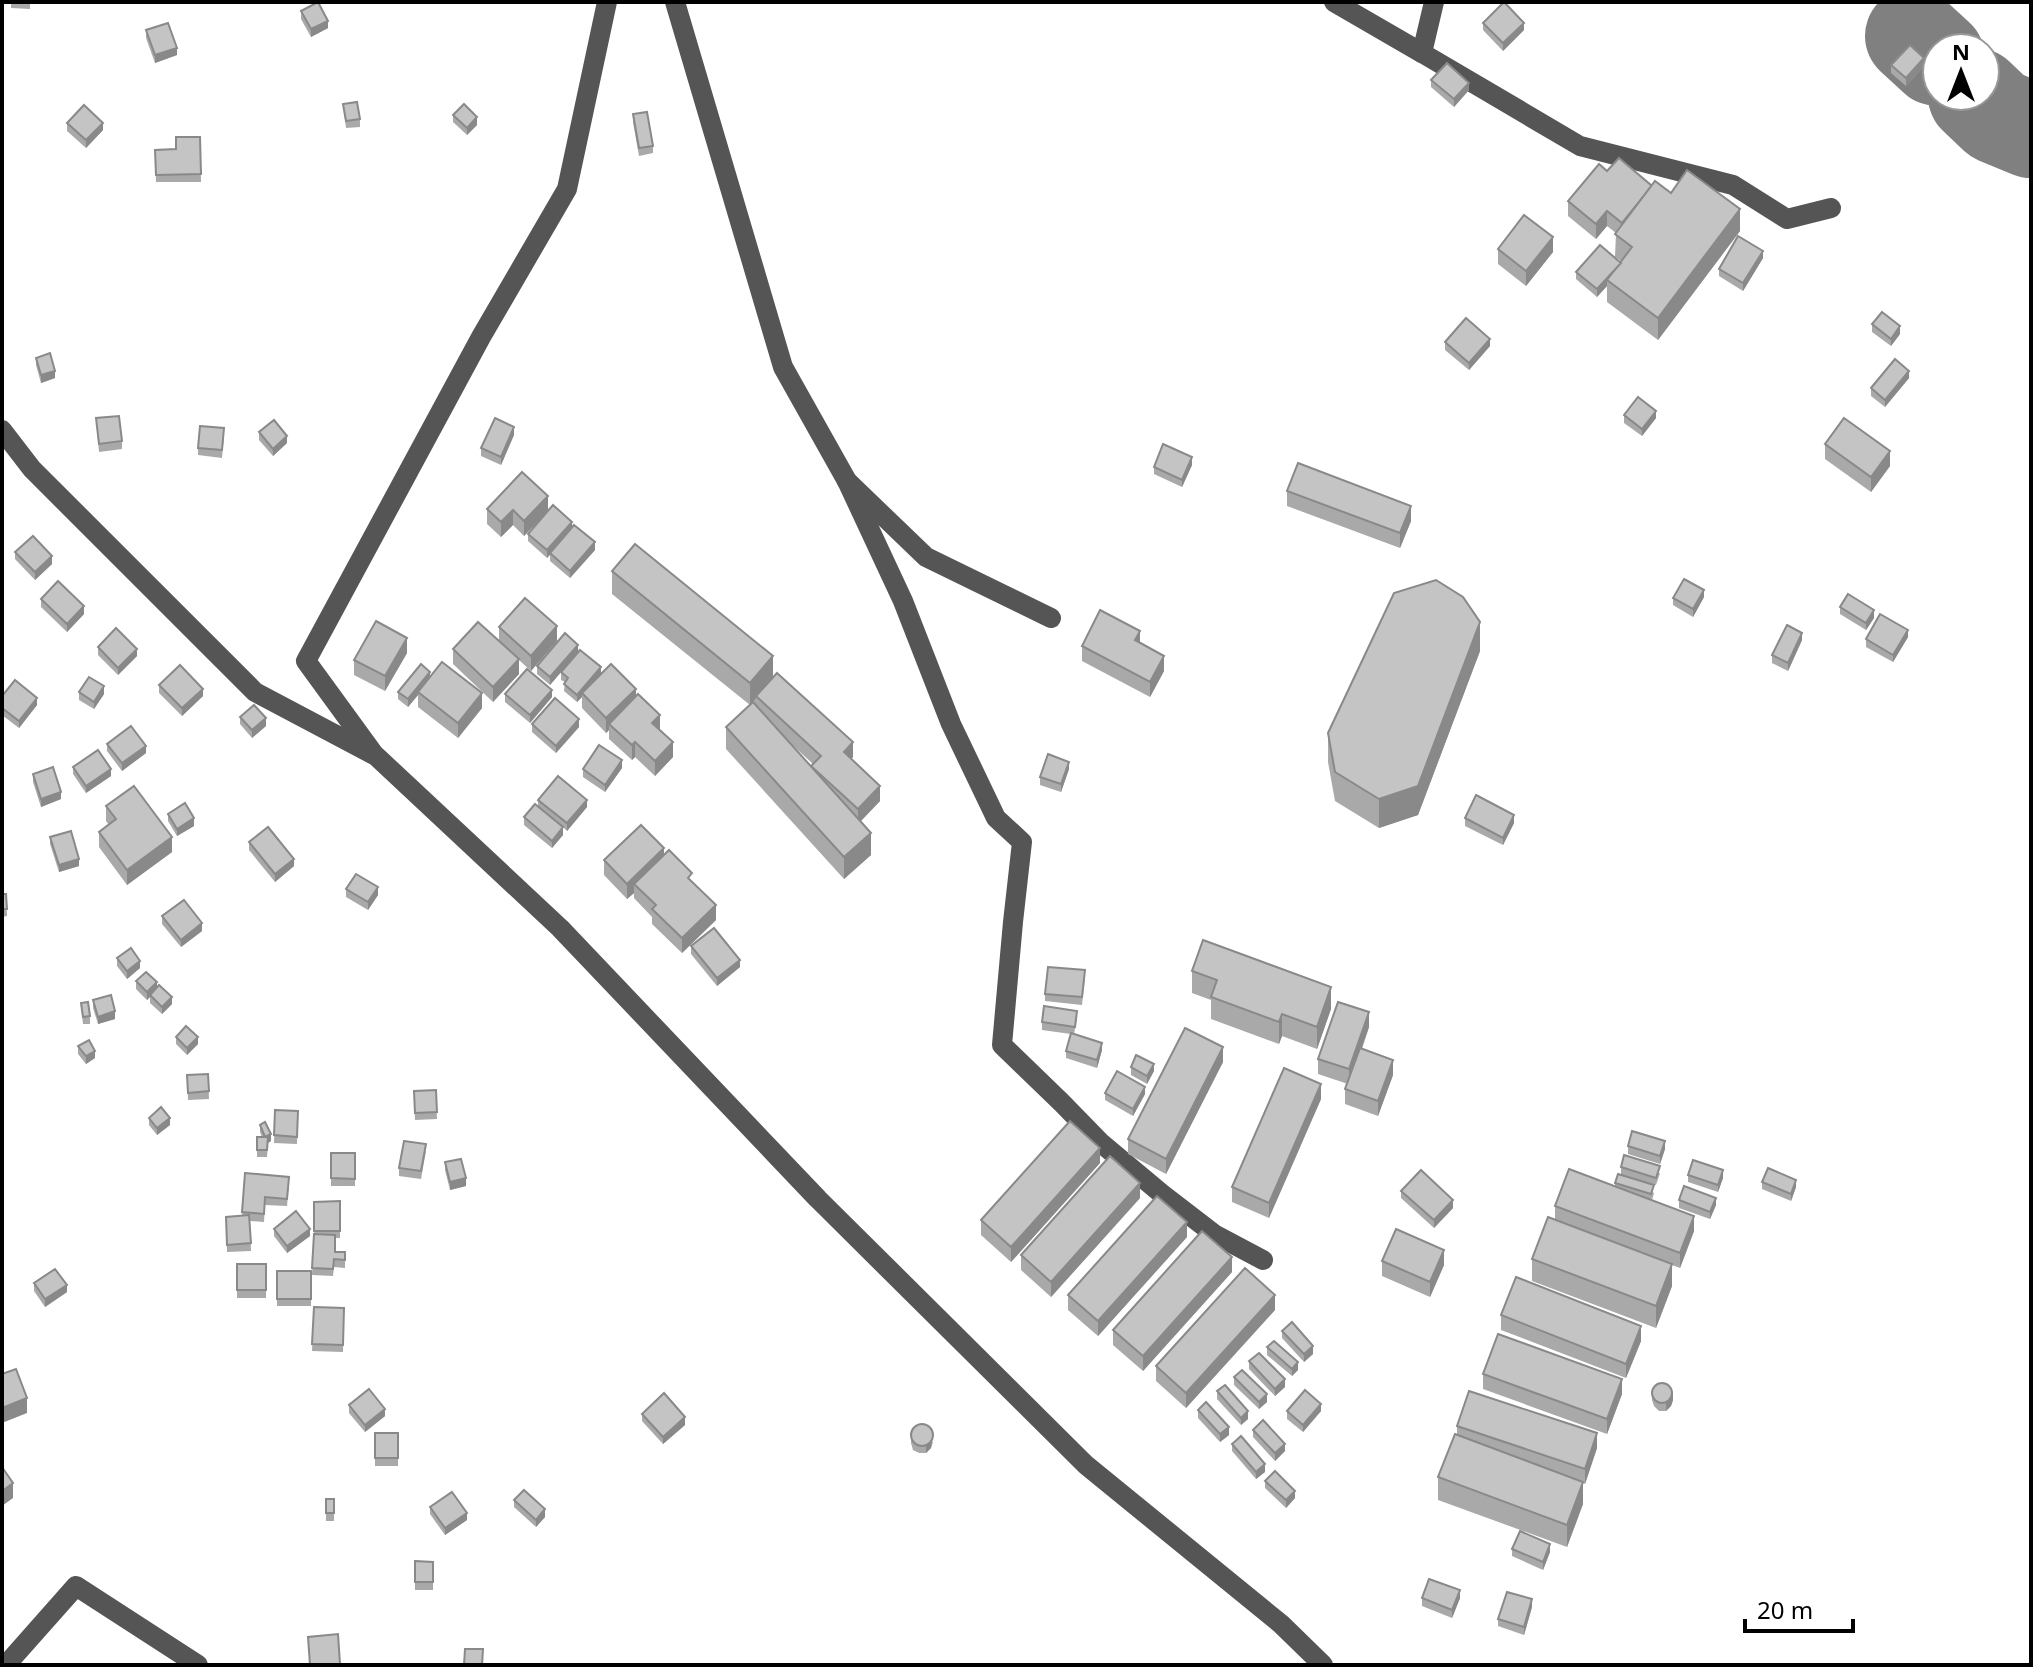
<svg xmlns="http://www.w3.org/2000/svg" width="2033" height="1667" font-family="'Noto Sans',sans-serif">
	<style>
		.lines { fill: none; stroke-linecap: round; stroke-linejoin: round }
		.taxiway { stroke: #808080; stroke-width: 96 }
		.minor { stroke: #555; stroke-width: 20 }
		.wall { fill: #a9a9a9; fill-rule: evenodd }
		.shaded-wall { fill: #898989 }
		.building { fill: #c4c4c4; stroke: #898989; stroke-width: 2 }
	</style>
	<rect width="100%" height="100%" fill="#fff"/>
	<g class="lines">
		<!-- taxiway -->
		<g class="taxiway">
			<polyline points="1913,36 1937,58"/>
			<polyline points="1976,96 1997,116 2031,130"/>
		</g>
		<!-- minor -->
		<g class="minor">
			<polyline points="675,2 783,367 847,481 926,557 1051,618"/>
			<polyline points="1334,2 1422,53"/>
			<polyline points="1434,2 1422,53 1580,146 1733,185 1787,219 1831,208"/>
			<polyline points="2,430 32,469 255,692 376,756 560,928 818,1199 1086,1465 1281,1624 1323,1665"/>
			<polyline points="847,481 903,601 951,724 996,818 1022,842 1013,922 1002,1045 1062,1103 1101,1143 1162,1194 1214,1234 1263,1260"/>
			<polyline points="373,753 306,661 481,337 567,189 607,2"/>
			<polyline points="6,1665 76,1586 198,1665"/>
		</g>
	</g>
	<!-- wall -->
	<g class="wall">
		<polygon points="11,2 30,2 30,9 11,8"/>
		<polygon points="301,11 328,28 311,37 301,19"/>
		<polygon points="1483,23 1524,30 1503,51 1483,30"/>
		<polygon points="146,30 177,55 155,63 146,38"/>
		<polygon points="1891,65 1924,66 1906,86 1891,73"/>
		<polygon points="1431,80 1469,90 1454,107 1431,87"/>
		<polygon points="343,104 360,119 360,127 346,128"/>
		<polygon points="633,114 653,146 653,153 639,156 633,122"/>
		<polygon points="453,115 477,125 467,135 453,122"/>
		<polygon points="67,123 103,130 86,148 67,131"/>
		<polygon points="200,137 201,182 156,182 155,150 176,149"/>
		<polygon points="1607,171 1671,193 1740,231 1658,340 1607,302 1607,286 1597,297 1576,279 1576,272 1620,262 1621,261 1615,257 1616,233 1607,226 1596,239 1568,216 1568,201"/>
		<polygon points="1498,249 1553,252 1526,286 1498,264"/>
		<polygon points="1763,258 1743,291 1719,276 1719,269"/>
		<polygon points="1872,324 1900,334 1891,346 1872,332"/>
		<polygon points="1445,342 1490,346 1469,370 1445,350"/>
		<polygon points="36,358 55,378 41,383 36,365"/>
		<polygon points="1909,378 1885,407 1871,396 1871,388"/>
		<polygon points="1624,415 1656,418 1642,436 1624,423"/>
		<polygon points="96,418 122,441 122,449 99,452"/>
		<polygon points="259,432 287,443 273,456 259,440"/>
		<polygon points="514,435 501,465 481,456 481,448"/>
		<polygon points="224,436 222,458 198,455 198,448"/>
		<polygon points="1825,444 1890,466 1871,492 1825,459"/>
		<polygon points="1192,465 1182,487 1154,474 1154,467"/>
		<polygon points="1287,491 1411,521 1400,548 1287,506"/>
		<polygon points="487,509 548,511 572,528 595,550 570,578 550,561 550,555 547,558 528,541 528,534 544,515 524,536 513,525 501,537 487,524"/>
		<polygon points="15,552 52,564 35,580 15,559"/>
		<path d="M612,571L773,678L853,757L851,759L880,801L861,821L871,855L844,879L726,749V727L750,705L612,594ZM787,740L813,764L811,767Z"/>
		<polygon points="1704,597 1693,617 1673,605 1673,598"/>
		<polygon points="41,599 84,614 67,632 41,607"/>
		<polygon points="1840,607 1874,618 1866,630 1840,614"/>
		<polygon points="499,627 557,641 531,671 519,660 519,674 493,702 453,664 453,649 499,641"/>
		<polygon points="1908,637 1893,662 1866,647 1866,639"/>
		<polygon points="1802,640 1788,671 1772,663 1772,655"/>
		<polygon points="1140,643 1164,671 1150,697 1082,661 1082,646"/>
		<polygon points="98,647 137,656 118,675 98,655"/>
		<polygon points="1480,651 1418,815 1379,828 1335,801 1328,762 1328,733"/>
		<polygon points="578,652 601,674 636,696 660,730 673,757 655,776 635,757 632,760 609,739 609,730 606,733 582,708 582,697 577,702 564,691 565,682 561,680 561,672 573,658 550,685 537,674 537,666"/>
		<polygon points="407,653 385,691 354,675 354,660"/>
		<polygon points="430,676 482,708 458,738 418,707 418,695 408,707 398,699 398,692"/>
		<polygon points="159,685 203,696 182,716 159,693"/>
		<polygon points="79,692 104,694 94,709 79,700"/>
		<polygon points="505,694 552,697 530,723 505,702"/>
		<polygon points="2,696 37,705 19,728 2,715"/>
		<polygon points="240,717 266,726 252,738 240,724"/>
		<polygon points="532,724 579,727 556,753 532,732"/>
		<polygon points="107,744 146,753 122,771 107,751"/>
		<polygon points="73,767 111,776 86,793 73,774"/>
		<polygon points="622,768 605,792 583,777 583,769"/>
		<polygon points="1069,769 1061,792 1040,785 1040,777"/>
		<polygon points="33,774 61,799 41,807 33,782"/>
		<polygon points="538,800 587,807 567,831 563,827 563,835 552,848 524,825 524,817 538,806"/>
		<polygon points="106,806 172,852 127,885 99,847 99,832 109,825 106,821"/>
		<polygon points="168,814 194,826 177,836 168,821"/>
		<polygon points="1465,818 1514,823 1503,845 1465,826"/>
		<polygon points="50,837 79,866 59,872 50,844"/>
		<polygon points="249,842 294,866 275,882 249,850"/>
		<polygon points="664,854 692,882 716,920 682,953 652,924 652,917 634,898 634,893 627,899 604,875 604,860"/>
		<polygon points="346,889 378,895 368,910 346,897"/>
		<polygon points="2,894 6,894 7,916 2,917"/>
		<polygon points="162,916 202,931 181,947 162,924"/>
		<polygon points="691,946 740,967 717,986 691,954"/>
		<polygon points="117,958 140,968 127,979 117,966"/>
		<polygon points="1192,971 1331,1009 1317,1049 1282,1036 1279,1044 1211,1019 1211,1000 1192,993"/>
		<polygon points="1085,978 1082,1005 1045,1001 1045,994"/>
		<polygon points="136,981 157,987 172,1004 162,1014 150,1003 150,997 147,1000 136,989"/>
		<polygon points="93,1000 115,1019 98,1024 93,1008"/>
		<polygon points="81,1003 90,1016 90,1024 83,1024"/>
		<polygon points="1077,1018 1074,1034 1102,1050 1097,1068 1066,1058 1066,1051 1071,1034 1042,1030 1042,1022"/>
		<polygon points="1369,1027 1362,1049 1393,1075 1378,1116 1345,1104 1345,1089 1348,1084 1318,1074 1318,1059"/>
		<polygon points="176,1037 198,1044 187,1055 176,1044"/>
		<polygon points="78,1046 95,1058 86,1064 78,1054"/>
		<polygon points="1223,1062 1166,1174 1128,1154 1128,1139"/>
		<polygon points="1131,1067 1154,1071 1147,1084 1131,1075"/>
		<polygon points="208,1074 209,1099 188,1100 187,1075"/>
		<polygon points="436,1090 437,1119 415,1120 414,1091"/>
		<polygon points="1105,1093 1145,1094 1133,1116 1105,1100"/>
		<polygon points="1321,1099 1269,1218 1232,1202 1232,1187"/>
		<polygon points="275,1110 298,1111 297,1144 274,1143"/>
		<polygon points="149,1118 170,1125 157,1135 149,1125"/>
		<polygon points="260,1125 271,1141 268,1143 267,1157 257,1157 257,1137 262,1137 260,1132"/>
		<polygon points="1628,1146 1665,1149 1660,1164 1628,1154"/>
		<polygon points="426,1151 421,1179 399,1176 399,1168"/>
		<rect x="331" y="1153" width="24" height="33"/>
		<polygon points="445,1162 466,1186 450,1190 445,1170"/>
		<polygon points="1100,1163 1011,1262 981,1235 981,1220"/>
		<polygon points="1621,1167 1660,1173 1656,1185 1624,1176 1654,1193 1652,1200 1694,1231 1680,1268 1672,1265 1672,1286 1656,1328 1532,1281 1532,1259 1555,1220 1555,1206 1615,1186 1615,1183 1621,1175"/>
		<polygon points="245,1173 289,1184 287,1206 265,1205 264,1222 250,1221 251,1251 227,1252 226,1217 242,1216"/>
		<polygon points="1688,1175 1723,1178 1718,1192 1688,1182"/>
		<polygon points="1762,1182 1796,1187 1791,1201 1762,1189"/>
		<polygon points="1401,1191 1453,1208 1434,1228 1401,1198"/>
		<polygon points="1140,1198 1051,1297 1021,1270 1021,1255"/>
		<polygon points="1679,1200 1716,1205 1710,1219 1679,1208"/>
		<polygon points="340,1201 340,1238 335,1238 335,1252 345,1252 345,1268 334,1267 333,1276 312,1275 314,1234 314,1202"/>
		<polygon points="274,1229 310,1236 287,1253 274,1236"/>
		<polygon points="1187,1237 1098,1336 1068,1310 1068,1295"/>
		<polygon points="1382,1261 1444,1265 1430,1297 1382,1276"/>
		<rect x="237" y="1264" width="29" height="34"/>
		<rect x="277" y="1271" width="34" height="35"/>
		<polygon points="1232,1272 1143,1371 1113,1345 1113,1330"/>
		<polygon points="34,1283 67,1292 45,1307 34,1291"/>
		<polygon points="314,1307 344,1308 343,1352 312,1351"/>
		<polygon points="1275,1310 1186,1408 1156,1381 1156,1366"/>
		<polygon points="1501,1315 1641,1341 1626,1378 1501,1330"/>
		<polygon points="1282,1331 1313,1354 1304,1362 1282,1338"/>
		<polygon points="1267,1347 1298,1370 1292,1376 1267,1355"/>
		<polygon points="1249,1361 1285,1387 1275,1396 1249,1369"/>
		<polygon points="1483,1374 1622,1394 1607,1434 1483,1389"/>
		<polygon points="1234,1377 1267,1402 1259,1409 1234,1385"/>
		<polygon points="1217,1391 1248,1419 1241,1425 1217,1399"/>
		<polygon points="1652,1393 1673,1400 1671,1406 1666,1411 1659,1411 1654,1406 1652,1400"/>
		<polygon points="349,1405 385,1416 365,1432 349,1413"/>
		<polygon points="1198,1410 1229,1435 1220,1442 1198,1418"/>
		<polygon points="1287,1411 1321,1411 1303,1432 1287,1419"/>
		<polygon points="642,1414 685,1425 663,1444 642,1421"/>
		<polygon points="1457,1426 1597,1448 1585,1484 1583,1483 1583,1504 1567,1547 1438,1500 1438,1477 1457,1435"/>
		<polygon points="1253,1430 1285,1451 1275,1461 1253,1437"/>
		<rect x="375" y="1433" width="23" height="33"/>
		<polygon points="911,1436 933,1442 931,1448 926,1453 919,1453 913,1450 911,1443"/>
		<polygon points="1232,1444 1265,1472 1256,1479 1232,1451"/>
		<polygon points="1265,1481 1295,1498 1286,1508 1265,1488"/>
		<rect x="326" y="1499" width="8" height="22"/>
		<polygon points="514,1500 545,1517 536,1527 514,1507"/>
		<polygon points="430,1507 467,1520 445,1535 430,1514"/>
		<polygon points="1512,1549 1550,1552 1543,1570 1512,1556"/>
		<polygon points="415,1561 433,1562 433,1590 415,1590"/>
		<polygon points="1422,1598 1460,1598 1452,1618 1422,1606"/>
		<polygon points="1532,1607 1524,1635 1498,1626 1498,1619"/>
	</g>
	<!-- shaded-wall -->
	<g class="shaded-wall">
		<polygon points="328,21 328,28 311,37 311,29"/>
		<polygon points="1524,23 1524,30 1503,51 1503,43"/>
		<polygon points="177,48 177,55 155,63 155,55"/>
		<polygon points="1924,58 1924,66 1906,86 1906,78"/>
		<polygon points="1469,83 1469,90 1454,107 1454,99"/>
		<polygon points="477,117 477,125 467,135 467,128"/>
		<polygon points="103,123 103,130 86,148 86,140"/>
		<polygon points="1740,209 1740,231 1658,340 1658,318"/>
		<polygon points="1607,211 1607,226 1596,239 1596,224"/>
		<polygon points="1553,237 1553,252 1526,286 1526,271"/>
		<polygon points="1763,251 1763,258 1743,291 1743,283"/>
		<polygon points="1621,263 1607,280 1607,286 1597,297 1597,289"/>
		<polygon points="1900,326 1900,334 1891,346 1891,339"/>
		<polygon points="1490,339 1490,346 1469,370 1469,363"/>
		<polygon points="55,371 55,378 41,383 41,375"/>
		<polygon points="1909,371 1909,378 1885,407 1885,400"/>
		<polygon points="1656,411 1656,418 1642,436 1642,429"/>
		<polygon points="514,427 514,435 501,465 501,457"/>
		<polygon points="287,436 287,443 273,456 273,449"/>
		<polygon points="1890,451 1890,466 1871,492 1871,477"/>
		<polygon points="1192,457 1192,465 1182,487 1182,480"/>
		<polygon points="548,496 548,511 524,536 524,521"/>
		<polygon points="1411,506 1411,521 1400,548 1400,533"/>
		<polygon points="513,510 513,525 501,537 501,522"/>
		<polygon points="572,522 572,529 547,558 547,550"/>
		<polygon points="595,542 595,550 570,578 570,571"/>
		<polygon points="52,556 52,564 35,580 35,572"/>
		<polygon points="1704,590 1704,597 1693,617 1693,609"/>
		<polygon points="84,606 84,614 67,632 67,624"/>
		<polygon points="1874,610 1874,618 1866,630 1866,623"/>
		<polygon points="1480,622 1480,651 1418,815 1379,828 1379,799"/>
		<polygon points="557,626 557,641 531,671 531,656"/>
		<polygon points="1908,630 1908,637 1893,662 1893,655"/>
		<polygon points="1140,631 1140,646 1135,640"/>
		<polygon points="1802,633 1802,640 1788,671 1788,663"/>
		<polygon points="407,638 407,653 385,691 385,676"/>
		<polygon points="578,645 578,652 550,685 550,677"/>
		<polygon points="137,649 137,656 118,675 118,668"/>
		<polygon points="773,656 773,678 750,705 750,683"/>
		<polygon points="1164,656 1164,671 1150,697 1150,682"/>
		<polygon points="519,659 519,674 493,702 493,687"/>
		<polygon points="601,667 601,675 582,693 582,697 577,702 577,695"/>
		<polygon points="430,672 430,680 418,692 418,695 408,707 408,699"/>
		<polygon points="104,686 104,694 94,709 94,702"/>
		<polygon points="203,689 203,696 182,716 182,708"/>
		<polygon points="636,689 636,704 609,724 609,730 606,733 606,718"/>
		<polygon points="552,690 552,697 530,723 530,715"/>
		<polygon points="482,693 482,708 458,738 458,723"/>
		<polygon points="37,698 37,705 19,728 19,721"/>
		<polygon points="660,715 660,730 652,723"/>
		<polygon points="266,718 266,726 252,738 252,730"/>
		<polygon points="579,719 579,727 556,753 556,746"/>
		<polygon points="635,742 635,757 632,760 632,745"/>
		<polygon points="673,742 673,757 655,776 655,761"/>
		<polygon points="853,742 853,757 844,767 844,752"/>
		<polygon points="146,746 146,753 122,771 122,763"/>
		<polygon points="622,760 622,768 605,792 605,785"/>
		<polygon points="1069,762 1069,769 1061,792 1061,784"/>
		<polygon points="111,769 111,776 86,793 86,786"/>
		<polygon points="880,786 880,801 858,824 858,809"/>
		<polygon points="61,792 61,799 41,807 41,799"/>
		<polygon points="587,800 587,807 567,831 567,823"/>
		<polygon points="1514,815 1514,823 1503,845 1503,838"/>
		<polygon points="194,818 194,826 177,836 177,829"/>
		<polygon points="563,827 563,835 552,848 552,841"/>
		<polygon points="871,833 871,855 844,879 844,857"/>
		<polygon points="172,837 172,852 127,885 127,870"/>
		<polygon points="664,848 664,863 634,884 634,893 627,899 627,884"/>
		<polygon points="79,859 79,866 59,872 59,865"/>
		<polygon points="294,859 294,866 275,882 275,874"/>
		<polygon points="378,887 378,895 368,910 368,902"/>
		<polygon points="716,905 716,920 682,953 682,938"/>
		<polygon points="202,923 202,931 181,947 181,940"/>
		<polygon points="740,960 740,967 717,986 717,978"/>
		<polygon points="140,961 140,968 127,979 127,971"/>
		<polygon points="157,982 157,990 147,1000 147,992"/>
		<polygon points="1331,987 1331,1009 1317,1049 1317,1027"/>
		<polygon points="172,997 172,1004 162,1014 162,1007"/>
		<polygon points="115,1011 115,1019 98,1024 98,1017"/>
		<polygon points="1369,1012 1369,1027 1349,1084 1349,1069"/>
		<polygon points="1282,1014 1282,1036 1279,1044 1279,1022"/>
		<polygon points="198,1037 198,1044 187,1055 187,1048"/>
		<polygon points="1102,1043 1102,1050 1097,1068 1097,1060"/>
		<polygon points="1223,1047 1223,1062 1166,1174 1166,1159"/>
		<polygon points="95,1051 95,1058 86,1064 86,1056"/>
		<polygon points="1393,1060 1393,1075 1378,1116 1378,1101"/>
		<polygon points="1154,1064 1154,1071 1147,1084 1147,1076"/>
		<polygon points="1321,1084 1321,1099 1269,1218 1269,1203"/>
		<polygon points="1145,1087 1145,1094 1133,1116 1133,1109"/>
		<polygon points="170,1118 170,1125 157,1135 157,1128"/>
		<polygon points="271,1134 271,1141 268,1143 267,1157 268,1143 265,1137"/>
		<polygon points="1665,1141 1665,1149 1660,1164 1660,1156"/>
		<polygon points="1100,1148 1100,1163 1011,1262 1011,1247"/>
		<polygon points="1723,1170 1723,1178 1718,1192 1718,1185"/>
		<polygon points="466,1178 466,1186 450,1190 450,1182"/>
		<polygon points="1796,1180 1796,1187 1791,1201 1791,1194"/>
		<polygon points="1140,1183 1140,1198 1051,1297 1051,1282"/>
		<polygon points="1716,1198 1716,1205 1710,1219 1710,1212"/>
		<polygon points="1453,1200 1453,1208 1434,1228 1434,1220"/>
		<polygon points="1694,1216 1694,1231 1680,1268 1680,1253"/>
		<polygon points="1187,1222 1187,1237 1098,1336 1098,1321"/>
		<polygon points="310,1229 310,1236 287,1253 287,1246"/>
		<polygon points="1444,1250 1444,1265 1430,1297 1430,1282"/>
		<polygon points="1232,1257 1232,1272 1143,1371 1143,1356"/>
		<polygon points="1672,1264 1672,1286 1656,1328 1656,1306"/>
		<polygon points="67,1285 67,1292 45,1307 45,1299"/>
		<polygon points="1275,1295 1275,1310 1186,1408 1186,1393"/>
		<polygon points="1641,1326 1641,1341 1626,1378 1626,1364"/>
		<polygon points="1313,1346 1313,1354 1304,1362 1304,1354"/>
		<polygon points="1298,1362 1298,1370 1292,1376 1292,1369"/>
		<polygon points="1285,1379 1285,1387 1275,1396 1275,1389"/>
		<polygon points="1622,1379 1622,1394 1607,1434 1607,1419"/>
		<polygon points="1673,1393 1673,1400 1671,1406 1666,1411 1666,1403"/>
		<polygon points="1267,1394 1267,1402 1259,1409 1259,1402"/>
		<polygon points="27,1398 27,1413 2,1423 2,1408"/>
		<polygon points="1321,1404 1321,1411 1303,1432 1303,1425"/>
		<polygon points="385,1409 385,1416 365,1432 365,1425"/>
		<polygon points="1248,1411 1248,1419 1241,1425 1241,1418"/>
		<polygon points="685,1417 685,1425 663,1444 663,1437"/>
		<polygon points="1229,1427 1229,1435 1220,1442 1220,1434"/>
		<polygon points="1597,1433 1597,1448 1585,1484 1585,1469"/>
		<polygon points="933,1434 931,1448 926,1453 926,1446"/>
		<polygon points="1285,1444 1285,1451 1275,1461 1275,1453"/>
		<polygon points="1265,1464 1265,1472 1256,1479 1256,1472"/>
		<polygon points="1583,1482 1583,1504 1567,1547 1567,1525"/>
		<polygon points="13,1483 13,1498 2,1506 2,1491"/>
		<polygon points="1295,1491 1295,1498 1286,1508 1286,1500"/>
		<polygon points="545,1509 545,1517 536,1527 536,1520"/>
		<polygon points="467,1513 467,1520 445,1535 445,1528"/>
		<polygon points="1550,1544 1550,1552 1543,1570 1543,1562"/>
		<polygon points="1460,1590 1460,1598 1452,1618 1452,1610"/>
		<polygon points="1532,1599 1532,1607 1524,1635 1524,1627"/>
	</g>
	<!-- building -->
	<g class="building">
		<polygon points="318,2 328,21 311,29 301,11"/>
		<polygon points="1504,2 1524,23 1503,43 1483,23"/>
		<polygon points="168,23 177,48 155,55 146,30"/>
		<polygon points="1910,45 1924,58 1906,78 1891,65"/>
		<polygon points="1447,63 1469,83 1454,99 1431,80"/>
		<polygon points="357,102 360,119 346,121 343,104"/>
		<polygon points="464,104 477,117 467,128 453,115"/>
		<polygon points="84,105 103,123 86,140 67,123"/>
		<polygon points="647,112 653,146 639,148 633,114"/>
		<polygon points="176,137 200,137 201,174 156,175 155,150 176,149"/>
		<polygon points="1619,158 1652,186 1622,223 1607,211 1596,224 1568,201 1599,164 1607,171"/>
		<polygon points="1687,170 1740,209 1658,318 1607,280 1632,247 1615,234 1655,181 1671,193"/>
		<polygon points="1524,215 1553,237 1526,271 1498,249"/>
		<polygon points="1738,236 1763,251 1743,283 1719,269"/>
		<polygon points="1600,245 1621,263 1597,289 1576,272"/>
		<polygon points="1882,312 1900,326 1891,339 1872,324"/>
		<polygon points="1466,318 1490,339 1469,363 1445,342"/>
		<polygon points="50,353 55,371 41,375 36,358"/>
		<polygon points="1895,359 1909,371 1885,400 1871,388"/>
		<polygon points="1638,397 1656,411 1642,429 1624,415"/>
		<polygon points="119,416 122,441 99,444 96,418"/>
		<polygon points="495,418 514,427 501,457 481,448"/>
		<polygon points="1844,418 1890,451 1871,477 1825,444"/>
		<polygon points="274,420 287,436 273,449 259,432"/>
		<polygon points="200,426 224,428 222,450 198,448"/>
		<polygon points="1163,444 1192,457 1182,480 1154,467"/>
		<polygon points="1298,463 1411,506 1400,533 1287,491"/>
		<polygon points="522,472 548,496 524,521 513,510 501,522 487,509"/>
		<polygon points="553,505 572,522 547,550 528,534"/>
		<polygon points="574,525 595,542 570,571 550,553"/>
		<polygon points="33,536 52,556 35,572 15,552"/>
		<polygon points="635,544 773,656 750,683 612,571"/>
		<polygon points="1684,579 1704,590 1693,609 1673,598"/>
		<polygon points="1436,580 1463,597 1480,622 1418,786 1379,799 1335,772 1328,733 1394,593"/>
		<polygon points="58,581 84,606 67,624 41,599"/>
		<polygon points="1848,594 1874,610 1866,623 1840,607"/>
		<polygon points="525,598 557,626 531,656 499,627"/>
		<polygon points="1100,610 1140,631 1135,640 1164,656 1150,682 1082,646"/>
		<polygon points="1880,614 1908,630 1893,655 1866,639"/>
		<polygon points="376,621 407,638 385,676 354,660"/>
		<polygon points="478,622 519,659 493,687 453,649"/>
		<polygon points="1787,625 1802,633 1788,663 1772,655"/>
		<polygon points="116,628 137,649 118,668 98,647"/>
		<polygon points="565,633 578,645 550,677 537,666"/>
		<polygon points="580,650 601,667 577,695 564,684 568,678 561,672"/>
		<polygon points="442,662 482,693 458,723 418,692"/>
		<polygon points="421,664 430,672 408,699 398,692"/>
		<polygon points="611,664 636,689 606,718 582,693"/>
		<polygon points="180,665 203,689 182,708 159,685"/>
		<polygon points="527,669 552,690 530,715 505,694"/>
		<polygon points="777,673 853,742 844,752 880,786 858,809 811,766 821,756 756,696"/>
		<polygon points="89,677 104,686 94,702 79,692"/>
		<polygon points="15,680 37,698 19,721 2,708 2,696"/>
		<polygon points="638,694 660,715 652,723 673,742 655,761 635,742 632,745 609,724"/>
		<polygon points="555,698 579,719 556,746 532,724"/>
		<polygon points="753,702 871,833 844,857 726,727"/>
		<polygon points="254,705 266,718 252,730 240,717"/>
		<polygon points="131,726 146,746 122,763 107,744"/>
		<polygon points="599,745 622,760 605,785 583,769"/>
		<polygon points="98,750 111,769 86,786 73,767"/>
		<polygon points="1048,754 1069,762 1061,784 1040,777"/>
		<polygon points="53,767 61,792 41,799 33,774"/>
		<polygon points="558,776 587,800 567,823 538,800"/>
		<polygon points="134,786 172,837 127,870 99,832 116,819 106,806"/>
		<polygon points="1476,795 1514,815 1503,838 1465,818"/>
		<polygon points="185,803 194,818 177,829 168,814"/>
		<polygon points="535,804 563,827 552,841 524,817"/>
		<polygon points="641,825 664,848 627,884 604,860"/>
		<polygon points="268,827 294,859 275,874 249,842"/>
		<polygon points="71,831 79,859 59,865 50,837"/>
		<polygon points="669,850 692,873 688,878 716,905 682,938 652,909 656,905 634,884"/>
		<polygon points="356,874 378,887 368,902 346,889"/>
		<polygon points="2,894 6,894 7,909 2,909"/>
		<polygon points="184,900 202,923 181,940 162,916"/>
		<polygon points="714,928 740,960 717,978 691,946"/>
		<polygon points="1203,940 1331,987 1317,1027 1282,1014 1279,1022 1211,997 1217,980 1192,971"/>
		<polygon points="131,948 140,961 127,971 117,958"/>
		<polygon points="1048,967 1085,970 1082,997 1045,994"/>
		<polygon points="146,972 157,982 147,992 136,981"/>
		<polygon points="159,985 172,997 162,1007 150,995"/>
		<polygon points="111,995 115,1011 98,1017 93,1000"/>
		<polygon points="88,1002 90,1016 83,1017 81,1003"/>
		<polygon points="1338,1002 1369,1012 1349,1069 1318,1059"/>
		<polygon points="1044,1006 1077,1011 1075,1027 1042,1022"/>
		<polygon points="186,1026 198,1037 187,1048 176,1037"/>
		<polygon points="1185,1028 1223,1047 1166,1159 1128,1139"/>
		<polygon points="1071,1033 1102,1043 1097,1060 1066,1051"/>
		<polygon points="89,1040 95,1051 86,1056 78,1046"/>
		<polygon points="1360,1048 1393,1060 1378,1101 1345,1089"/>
		<polygon points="1136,1055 1154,1064 1147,1076 1131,1067"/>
		<polygon points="1284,1068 1321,1084 1269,1203 1232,1187"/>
		<polygon points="1117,1071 1145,1087 1133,1109 1105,1093"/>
		<polygon points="208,1074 209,1091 188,1093 187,1075"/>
		<polygon points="436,1090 437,1112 415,1113 414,1091"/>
		<polygon points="161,1107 170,1118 157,1128 149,1118"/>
		<polygon points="275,1110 298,1111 297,1137 274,1135"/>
		<polygon points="1070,1121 1100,1148 1011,1247 981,1220"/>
		<polygon points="265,1122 271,1134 265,1137 260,1125"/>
		<polygon points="1632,1131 1665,1141 1660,1156 1628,1146"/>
		<polygon points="257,1137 268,1137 267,1150 257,1150"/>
		<polygon points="404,1141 426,1144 421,1171 399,1168"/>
		<polygon points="331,1153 355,1153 355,1179 331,1178"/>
		<polygon points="1624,1155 1660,1166 1656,1178 1621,1167"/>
		<polygon points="1110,1156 1140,1183 1051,1282 1021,1255"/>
		<polygon points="461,1159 466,1178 450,1182 445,1162"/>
		<polygon points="1693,1160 1723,1170 1718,1185 1688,1175"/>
		<polygon points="1768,1168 1796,1180 1791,1194 1762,1182"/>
		<polygon points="1569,1169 1694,1216 1680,1253 1555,1206"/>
		<polygon points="1421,1170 1453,1200 1434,1220 1401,1191"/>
		<polygon points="245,1173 289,1177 287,1199 265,1197 264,1214 242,1212"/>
		<polygon points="1618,1174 1654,1185 1651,1194 1615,1183"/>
		<polygon points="1684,1186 1716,1198 1710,1212 1679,1200"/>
		<polygon points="1157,1196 1187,1222 1098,1321 1068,1295"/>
		<polygon points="340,1201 340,1231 314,1231 314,1202"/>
		<polygon points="296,1211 310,1229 287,1246 274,1229"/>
		<polygon points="249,1215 251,1243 227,1245 226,1217"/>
		<polygon points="1548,1217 1672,1264 1656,1306 1532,1259"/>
		<polygon points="1396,1229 1444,1250 1430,1282 1382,1261"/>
		<polygon points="1202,1231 1232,1257 1143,1356 1113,1330"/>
		<polygon points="314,1234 335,1235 335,1252 345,1252 345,1260 334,1259 333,1269 312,1268"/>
		<rect x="237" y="1264" width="29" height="26"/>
		<polygon points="1245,1268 1275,1295 1186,1393 1156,1366"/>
		<polygon points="55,1269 67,1285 45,1299 34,1283"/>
		<rect x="277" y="1271" width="34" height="28"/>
		<polygon points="1516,1277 1641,1326 1626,1364 1501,1315"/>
		<polygon points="314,1307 344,1308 343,1345 312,1344"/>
		<polygon points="1292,1322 1313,1346 1304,1354 1282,1331"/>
		<polygon points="1498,1334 1622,1379 1607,1419 1483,1374"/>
		<polygon points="1274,1341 1298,1362 1292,1369 1267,1347"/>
		<polygon points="1259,1353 1285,1379 1275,1389 1249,1361"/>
		<polygon points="16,1369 27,1398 2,1408 2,1374"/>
		<polygon points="1242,1370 1267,1394 1259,1402 1234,1377"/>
		<circle cx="1662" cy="1393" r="10"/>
		<polygon points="1225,1385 1248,1411 1241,1418 1217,1391"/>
		<polygon points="369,1389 385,1409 365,1425 349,1405"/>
		<polygon points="1305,1390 1321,1404 1303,1425 1287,1411"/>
		<polygon points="1469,1391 1597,1433 1585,1469 1457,1426"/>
		<polygon points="664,1393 685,1417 663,1437 642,1414"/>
		<polygon points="1206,1402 1229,1427 1220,1434 1198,1410"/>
		<polygon points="1263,1420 1285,1444 1275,1453 1253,1430"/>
		<circle cx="922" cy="1435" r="11"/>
		<rect x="375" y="1433" width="23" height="25"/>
		<polygon points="1455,1434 1583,1482 1567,1525 1438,1477"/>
		<polygon points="1241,1436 1265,1464 1256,1472 1232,1444"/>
		<polygon points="2,1467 13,1483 2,1491"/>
		<polygon points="1275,1471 1295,1491 1286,1500 1265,1481"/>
		<polygon points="524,1490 545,1509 536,1520 514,1500"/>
		<polygon points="452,1492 467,1513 445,1528 430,1507"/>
		<rect x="326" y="1499" width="8" height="14"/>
		<polygon points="1520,1531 1550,1544 1543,1562 1512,1549"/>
		<polygon points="415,1561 433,1562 433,1582 415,1582"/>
		<polygon points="1429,1579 1460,1590 1452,1610 1422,1598"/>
		<polygon points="1507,1592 1532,1599 1524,1627 1498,1619"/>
		<polygon points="338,1634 340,1664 310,1665 308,1637"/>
		<polygon points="465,1649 483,1649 482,1665 464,1665"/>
	</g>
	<!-- border -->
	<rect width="2033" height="1667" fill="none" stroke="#000000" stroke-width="8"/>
	<!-- north arrow -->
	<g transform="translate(1961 72)"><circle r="38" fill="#ffffff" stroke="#999999" stroke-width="2"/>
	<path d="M0-6L14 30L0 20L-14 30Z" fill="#000000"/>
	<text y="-12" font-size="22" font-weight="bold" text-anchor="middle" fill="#000000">N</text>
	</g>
	<!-- scale -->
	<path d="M1745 1619v12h108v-12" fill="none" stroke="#000000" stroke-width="4"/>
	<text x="1757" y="1619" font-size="24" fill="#000000" stroke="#ffffff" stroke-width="6" paint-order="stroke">20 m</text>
</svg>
